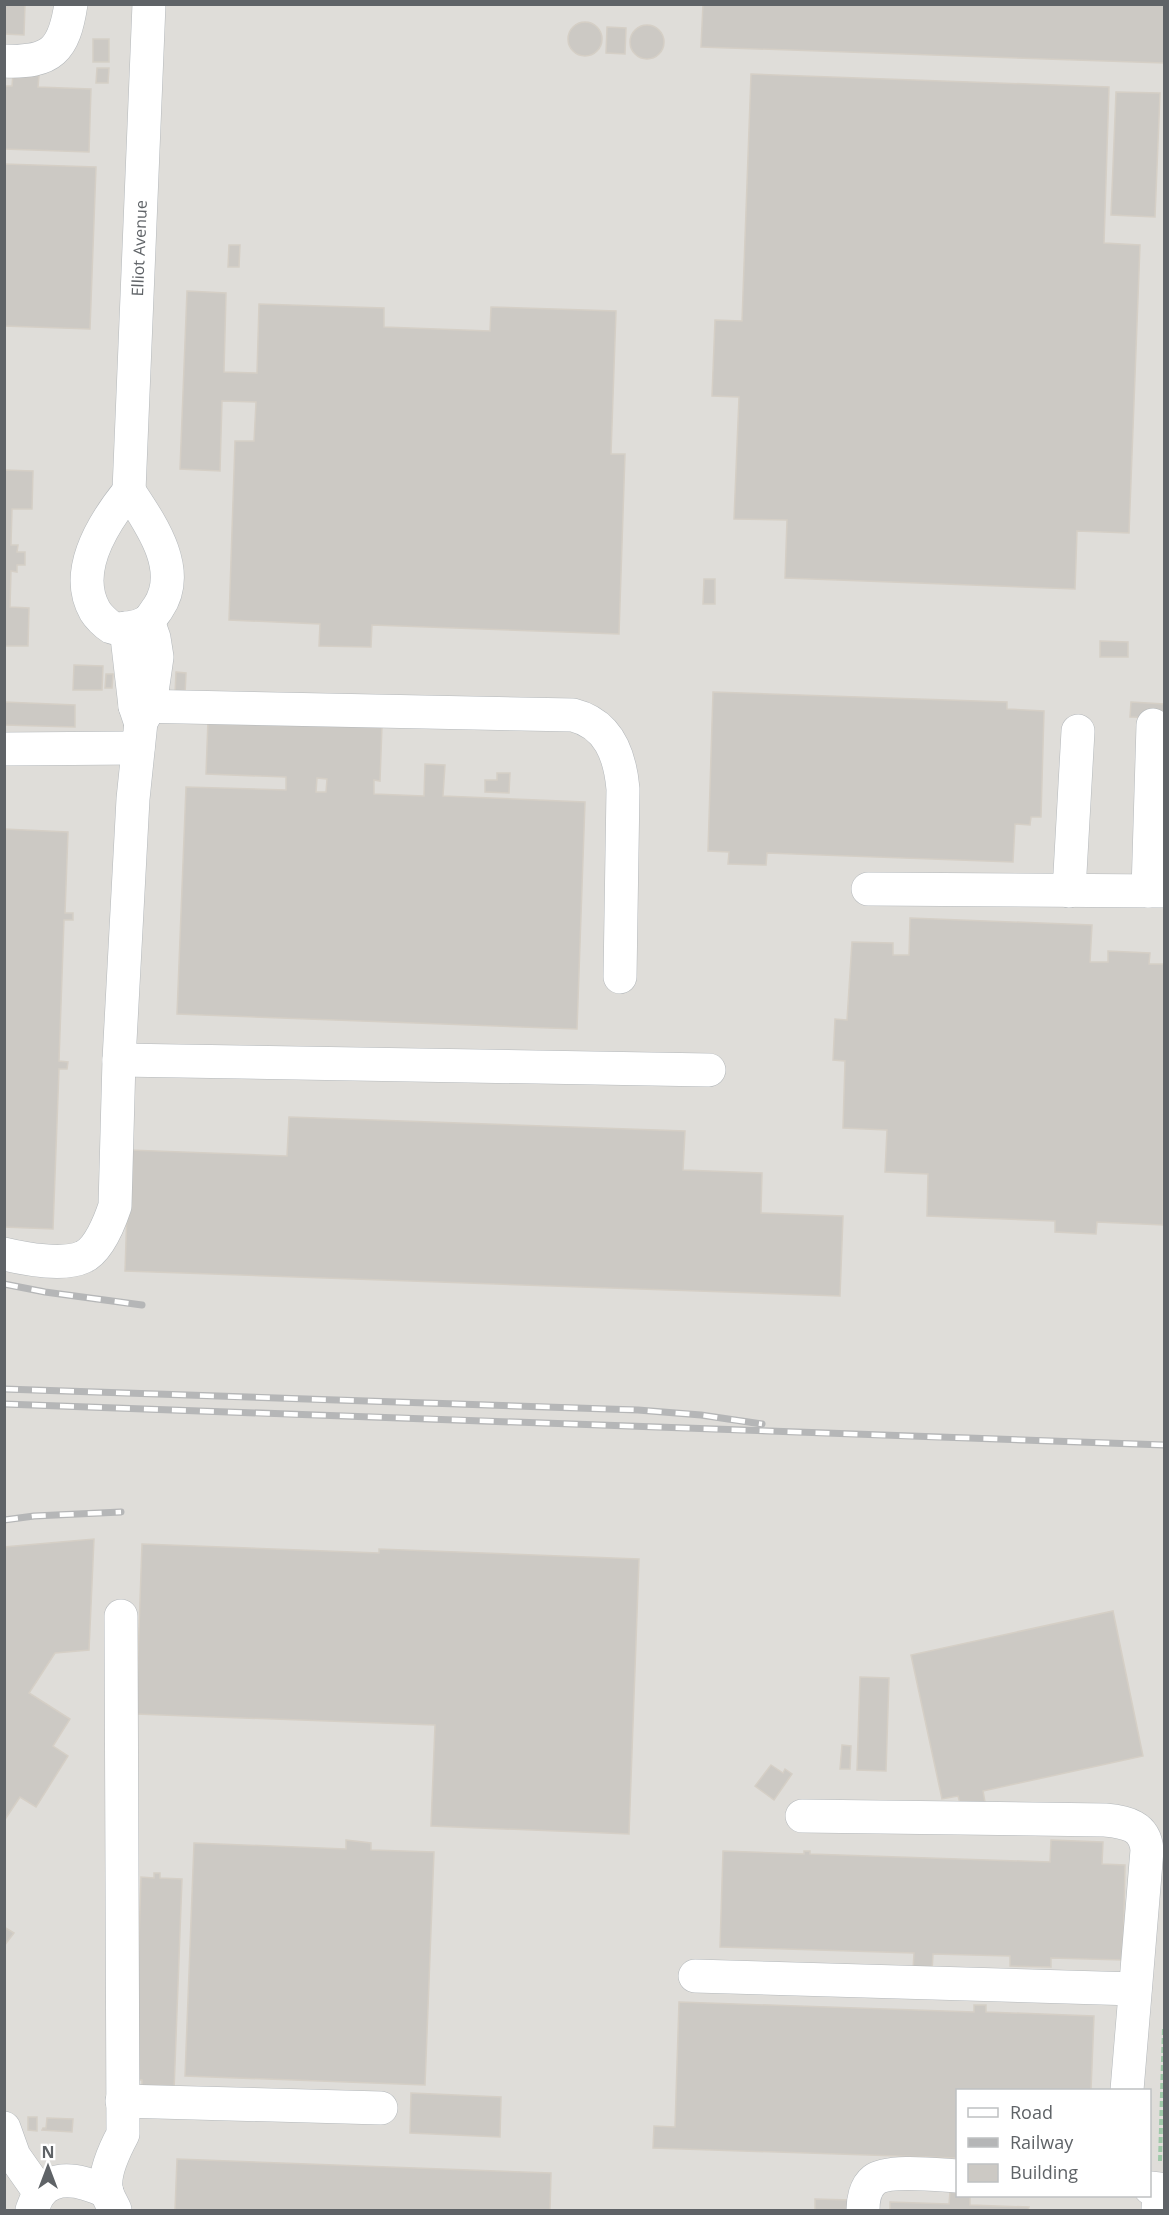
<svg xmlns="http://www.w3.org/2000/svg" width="1169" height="2215" font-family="'Open Sans',sans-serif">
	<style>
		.industrial { fill: #dfddd9; fill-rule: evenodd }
		.building { fill: #ccc9c4; stroke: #d5cfc6; stroke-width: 1.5; fill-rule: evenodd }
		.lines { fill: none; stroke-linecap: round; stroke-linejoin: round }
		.minor-casing { stroke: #b4b8bb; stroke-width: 34 }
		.path { stroke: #9ec8a8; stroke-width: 4; stroke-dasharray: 6 3; stroke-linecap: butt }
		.minor { stroke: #fff; stroke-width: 33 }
		.rail-casing { stroke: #b5b6b7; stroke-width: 7 }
		.rail { stroke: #fff; stroke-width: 4.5; stroke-dasharray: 14; stroke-linecap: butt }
		.labels { text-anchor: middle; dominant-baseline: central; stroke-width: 4.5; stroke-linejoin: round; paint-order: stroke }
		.street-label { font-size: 16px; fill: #5f6367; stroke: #fff }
	</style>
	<rect width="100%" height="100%" fill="#f0eee7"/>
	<!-- industrial -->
	<path class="industrial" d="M5,5H1164V2210H5ZM958,2090H1150V2196H958Z"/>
	<!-- building -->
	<g class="building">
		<polygon points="4,4 25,4 24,35 4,34"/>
		<polygon points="703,4 1164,4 1164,63 701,47"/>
		<circle cx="585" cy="39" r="17"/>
		<circle cx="647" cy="42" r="17"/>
		<polygon points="607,27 626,28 625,54 606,53"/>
		<rect x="93" y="39" width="16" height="23"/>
		<polygon points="97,68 109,68 108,83 96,83"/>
		<polygon points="13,74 39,75 38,87 91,89 89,152 4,149 4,86 12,86"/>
		<polygon points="751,74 1109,87 1104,243 1140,245 1129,533 1077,531 1075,589 785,578 787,520 734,519 739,397 712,396 715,320 742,321"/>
		<polygon points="1116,92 1160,93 1155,217 1111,215"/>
		<polygon points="4,164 96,167 90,329 4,326"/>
		<polygon points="229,245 240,245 239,267 228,267"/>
		<polygon points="187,291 226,293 224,372 257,373 259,304 384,308 384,327 490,331 491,307 616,311 611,454 625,454 619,634 372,625 371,647 319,646 320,624 229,620 235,441 254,441 256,402 222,401 220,471 180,469"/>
		<polygon points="4,470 33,471 32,509 12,509 11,545 18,545 17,552 25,552 25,565 17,565 17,572 11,571 10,607 29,608 28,646 4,646"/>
		<polygon points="704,579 715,579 715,604 703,604"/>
		<polygon points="1100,641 1128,642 1128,657 1100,657"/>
		<polygon points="74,665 103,666 102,690 73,690"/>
		<polygon points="176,672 186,673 185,695 175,694"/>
		<polygon points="106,674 113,674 112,688 105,688"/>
		<polygon points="713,692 1007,702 1007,709 1044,711 1041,817 1031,817 1030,825 1015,824 1013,862 767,853 766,865 728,864 729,852 708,851"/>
		<polygon points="4,702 75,705 75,727 4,725"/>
		<polygon points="1131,702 1164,704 1164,718 1130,717"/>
		<path d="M208,720L382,726L380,781L374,780V794L424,796L425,764L445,765L443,796L585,802L577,1029L177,1014L186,787L286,790V777L206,774ZM317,778L327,779L326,792H316Z"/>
		<polygon points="497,773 510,773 509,793 485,792 485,780 497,780"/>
		<polygon points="4,829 68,832 65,913 73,913 73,920 64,920 59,1061 68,1062 67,1069 59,1069 53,1229 4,1227"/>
		<polygon points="910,918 1092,925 1090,962 1108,962 1108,951 1150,953 1149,964 1164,964 1163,1225 1097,1222 1096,1234 1055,1232 1055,1221 927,1216 928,1174 885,1172 887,1130 843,1128 845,1061 833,1060 835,1019 847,1020 852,942 893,943 893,955 909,955"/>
		<polygon points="289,1117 685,1131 683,1170 762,1173 761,1213 843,1216 840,1296 125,1271 129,1150 287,1156"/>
		<polygon points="94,1539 89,1650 55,1653 29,1693 70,1719 53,1746 68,1756 36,1807 20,1797 4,1821 4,1547"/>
		<polygon points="142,1544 379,1553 379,1549 639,1559 629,1834 431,1826 435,1725 136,1714"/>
		<polygon points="1113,1611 1143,1756 983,1791 985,1802 961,1807 958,1796 942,1799 911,1655"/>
		<polygon points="860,1677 889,1678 886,1771 857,1770"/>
		<polygon points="842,1745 851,1746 850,1769 840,1769"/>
		<polygon points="771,1765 783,1773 785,1769 792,1774 774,1800 755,1786"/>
		<polygon points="346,1840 371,1843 371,1850 434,1852 425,2085 185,2076 194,1843 346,1849"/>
		<polygon points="1051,1840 1103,1842 1102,1864 1125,1865 1123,1960 1051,1958 1051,1967 1010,1966 1010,1956 933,1954 932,1971 913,1970 914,1953 720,1947 723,1851 804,1854 804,1851 810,1851 810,1854 1050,1862"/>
		<polygon points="154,1873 160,1873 160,1878 182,1879 174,2091 142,2089 142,2080 129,2080 135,2063 141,1877 154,1878"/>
		<polygon points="4,1927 14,1933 4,1946"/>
		<polygon points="679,2002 974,2012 974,2005 986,2005 986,2012 1094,2016 1091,2090 958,2090 958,2158 653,2148 654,2126 675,2127"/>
		<polygon points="411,2093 501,2097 500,2137 410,2133"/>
		<polygon points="28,2117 37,2117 37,2131 28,2130"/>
		<polygon points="47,2118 73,2119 72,2132 42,2130 43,2128 46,2128"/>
		<polygon points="177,2159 551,2173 550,2210 175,2210"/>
		<polygon points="950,2192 958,2193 958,2196 970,2196 970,2205 1029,2207 1028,2210 890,2210 890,2202 949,2204"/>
		<polygon points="815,2199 850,2200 850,2210 815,2210"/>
	</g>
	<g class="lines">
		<defs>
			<g id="minor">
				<path d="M4,61C52,63 64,50 71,4"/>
				<path id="s1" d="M129,491L149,4"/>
				<path d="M129,491C150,523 184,570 158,608C155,612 151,619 147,622C138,627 121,631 111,627C106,624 98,616 95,611C72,571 104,522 129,491Z"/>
				<polyline points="126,628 135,706 140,721"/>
				<path d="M135,706L573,715C609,724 620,755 623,789L620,977"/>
				<polyline points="4,749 138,748"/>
				<polyline points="868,889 1164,891"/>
				<polyline points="1069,891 1078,731"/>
				<polyline points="1148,891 1153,725"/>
				<polyline points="119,1060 709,1070"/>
				<path d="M4,1254C25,1259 64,1266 83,1257C99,1250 110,1221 115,1206L119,1060L133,799L141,722L150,706L157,657L154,638L148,621"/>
				<path d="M802,1816L1105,1820C1127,1822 1145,1826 1147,1850L1127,2090"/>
				<polyline points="695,1976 1135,1989"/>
				<polyline points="122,2101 381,2108"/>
				<polyline points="4,2128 14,2156 40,2193"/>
				<polyline points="1150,2188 1159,2189 1158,2210"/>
				<path d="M32,2210C34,2205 36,2198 40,2193C57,2172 86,2182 107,2192"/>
				<path d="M115,2210C113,2205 109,2199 107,2193C102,2176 115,2149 123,2134L121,1616"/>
				<path d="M863,2210C863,2201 865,2187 874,2180C888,2169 939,2175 958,2176"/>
			</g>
		</defs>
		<!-- minor casing -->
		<use href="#minor" class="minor-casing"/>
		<!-- path -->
		<polyline class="path" points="1160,2161 1164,2028"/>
		<!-- minor -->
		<use href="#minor" class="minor"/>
		<defs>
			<g id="rail">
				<polyline points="4,1284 45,1292 142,1305"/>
				<polyline points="4,1389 638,1410 701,1415 762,1424"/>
				<polyline points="4,1404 1164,1445"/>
				<polyline points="4,1520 34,1516 121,1512"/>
			</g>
		</defs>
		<!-- rail casing -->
		<use href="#rail" class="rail-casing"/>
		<!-- rail -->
		<use href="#rail" class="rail"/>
	</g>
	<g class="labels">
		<!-- street labels -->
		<g class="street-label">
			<text stroke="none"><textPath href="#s1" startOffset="243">Elliot Avenue</textPath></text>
		</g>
	</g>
	<!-- border -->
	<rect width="1169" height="2215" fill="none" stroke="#5f6367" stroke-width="12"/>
	<!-- legend -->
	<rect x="956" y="2089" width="195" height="108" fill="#ffffff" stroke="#bfc1c2" stroke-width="1.5"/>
	<rect x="968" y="2108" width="30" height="9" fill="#ffffff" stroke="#bfc1c2" stroke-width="1.5"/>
	<text x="1010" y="2119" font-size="18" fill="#5f6367">Road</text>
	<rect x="968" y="2138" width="30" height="9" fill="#b5b6b7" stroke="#bfc1c2" stroke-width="1.5"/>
	<text x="1010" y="2149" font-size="18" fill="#5f6367">Railway</text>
	<rect x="968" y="2164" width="30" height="18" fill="#ccc9c4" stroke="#bfc1c2" stroke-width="1.5"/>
	<text x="1010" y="2179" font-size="18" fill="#5f6367">Building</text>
	<!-- north arrow -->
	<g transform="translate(48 2167)" stroke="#ffffff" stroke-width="4.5" paint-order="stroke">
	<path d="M0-4.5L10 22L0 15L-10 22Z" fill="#5f6367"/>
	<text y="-9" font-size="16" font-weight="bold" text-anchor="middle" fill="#5f6367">N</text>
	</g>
</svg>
